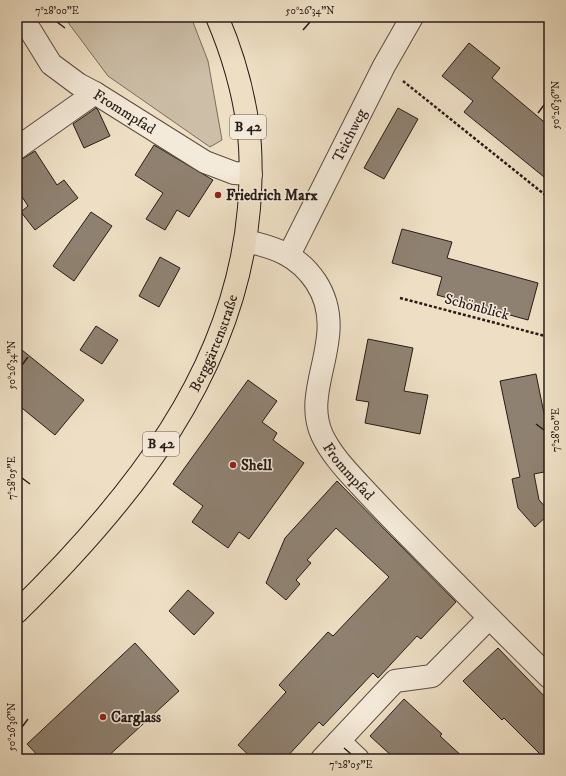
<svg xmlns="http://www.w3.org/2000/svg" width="566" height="776" font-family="'IM FELL DW Pica',serif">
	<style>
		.green { fill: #ccbea7; stroke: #7a6d60 }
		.building { fill: #8f8171; stroke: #281c18 }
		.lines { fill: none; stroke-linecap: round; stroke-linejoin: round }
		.minor-casing { stroke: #5a4d43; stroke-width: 24 }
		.major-casing { stroke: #281c18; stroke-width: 24 }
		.path { stroke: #281c18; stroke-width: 2.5; stroke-dasharray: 3 2; stroke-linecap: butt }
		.minor { stroke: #f4ead9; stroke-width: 22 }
		.major { stroke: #eedfc4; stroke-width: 22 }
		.ticks { fill: none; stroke: #281c18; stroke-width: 1.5 }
		.poi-dot { fill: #8f2418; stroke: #f4ead9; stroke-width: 1.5 }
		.labels { text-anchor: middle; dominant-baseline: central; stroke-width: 3; stroke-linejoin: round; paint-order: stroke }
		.shield { fill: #f4ead9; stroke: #655a52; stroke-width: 1 }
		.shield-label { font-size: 14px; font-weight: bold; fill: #281c18 }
		.street-label { font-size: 15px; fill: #281c18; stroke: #f4ead9 }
		.poi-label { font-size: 15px; font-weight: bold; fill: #281c18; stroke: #f4ead9; text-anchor: start }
		.neatline { fill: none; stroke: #281c18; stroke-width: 1.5 }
		.ticks-label { font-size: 10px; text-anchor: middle; fill: #281c18 }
	</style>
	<rect width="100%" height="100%" fill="#eedfc4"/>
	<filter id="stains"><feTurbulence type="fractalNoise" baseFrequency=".005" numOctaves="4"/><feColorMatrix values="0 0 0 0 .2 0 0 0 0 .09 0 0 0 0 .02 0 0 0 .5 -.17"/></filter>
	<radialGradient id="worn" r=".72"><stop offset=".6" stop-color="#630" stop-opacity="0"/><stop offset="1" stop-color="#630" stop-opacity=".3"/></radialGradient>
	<!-- green -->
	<polygon class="green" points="64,17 191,17 208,61 222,140 210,147 108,76"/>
	<!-- building -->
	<g class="building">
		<polygon points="469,43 500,68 492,78 549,126 549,181 464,112 473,101 442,76"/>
		<polygon points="96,108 98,110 110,136 84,148 73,124"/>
		<polygon points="398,108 418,119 384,179 364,168"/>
		<polygon points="154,145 213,180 189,217 177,210 165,230 146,219 163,193 135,175"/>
		<polygon points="35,151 57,185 64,180 78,198 35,230 21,212 28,206 17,189 17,160 24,158"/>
		<polygon points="91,212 112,226 74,281 53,266"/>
		<polygon points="402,229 452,242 447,258 538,283 528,320 437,295 442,277 392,263"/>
		<polygon points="160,257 180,268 159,307 139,296"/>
		<polygon points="96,326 118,340 102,364 80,350"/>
		<polygon points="368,339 413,348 404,391 428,395 420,434 365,423 369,402 356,400"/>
		<polygon points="17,346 84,400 55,435 17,404"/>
		<polygon points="536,374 549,438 549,471 534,474 539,500 549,511 549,514 535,527 518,508 512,479 520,477 500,381"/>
		<polygon points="248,380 277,401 262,422 277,433 273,440 304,463 249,539 239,532 228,548 192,522 203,506 173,484"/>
		<polygon points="337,481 456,602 421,639 417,636 378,678 373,673 323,726 319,722 285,759 253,759 238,745 286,692 279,685 328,632 333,636 389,577 336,528 307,560 311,563 296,580 300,584 286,600 266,583 285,538"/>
		<polygon points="188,590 214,613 194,635 169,611"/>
		<polygon points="135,643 179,691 105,759 41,759 27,744"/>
		<polygon points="498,648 549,701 549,759 545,759 504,718 502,720 463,681"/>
		<polygon points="404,699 442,734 440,736 465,759 395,759 370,736"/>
	</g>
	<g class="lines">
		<defs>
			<g id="minor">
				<path id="s1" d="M22,17L51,64L78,84L95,93L205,162L234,173L251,174"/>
				<polyline points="17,148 95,93"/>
				<path id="s2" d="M246,241C276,248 298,255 316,282C351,336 300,387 322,435C331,454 346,470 360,485C374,500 388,515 402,529C451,579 499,628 549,677"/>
				<path id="s3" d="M289,255L384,66L412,17"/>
				<polyline points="339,741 358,759"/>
				<polyline points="322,759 395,681 432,676 489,618"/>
			</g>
			<g id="major">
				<path id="s4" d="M17,612C130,501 235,373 249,208C251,181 252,154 248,127C243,89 232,52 217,17"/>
			</g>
		</defs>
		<!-- minor casing -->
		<use href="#minor" class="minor-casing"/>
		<!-- major casing -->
		<use href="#major" class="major-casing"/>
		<!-- path -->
		<g class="path">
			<polyline points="403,81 549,198"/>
			<polyline points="400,298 549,337"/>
		</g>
		<!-- minor -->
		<use href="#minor" class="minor"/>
		<!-- major -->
		<use href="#major" class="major"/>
	</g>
	<!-- ticks -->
	<path class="ticks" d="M57,22L65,28M303,30L310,22M538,113L544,105M22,365L28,357M536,424L544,430M22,478L30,484M22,727L28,719M344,748L351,754"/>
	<!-- markers -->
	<g class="poi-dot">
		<circle cx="218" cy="195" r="4"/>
		<circle cx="233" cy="465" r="4"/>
		<circle cx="103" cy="717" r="4"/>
	</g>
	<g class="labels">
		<!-- shield labels -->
		<g class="shield">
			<rect x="230" y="115" width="36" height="24" rx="3"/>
			<rect x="143" y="432" width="36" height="24" rx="3"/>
		</g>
		<g class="shield-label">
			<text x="248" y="127">B 42</text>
			<text x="161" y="444">B 42</text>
		</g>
		<!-- street labels -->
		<g class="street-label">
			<text stroke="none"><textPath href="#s1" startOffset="143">Frommpfad</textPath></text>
			<text stroke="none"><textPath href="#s3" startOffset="134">Teichweg</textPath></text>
			<text transform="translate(477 307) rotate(15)">Schönblick</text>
			<text stroke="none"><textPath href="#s4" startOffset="336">Berggärtenstraße</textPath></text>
			<text stroke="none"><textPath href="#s2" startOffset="286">Frommpfad</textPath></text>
		</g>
		<!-- poi labels -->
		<g class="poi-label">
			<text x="226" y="195">Friedrich Marx</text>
			<text x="241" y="465">Shell</text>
			<text x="111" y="717">Carglass</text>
		</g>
	</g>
	<!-- margin -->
	<rect width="566" height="776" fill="none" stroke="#eedfc4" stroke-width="44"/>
	<rect x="22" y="22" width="522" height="732" class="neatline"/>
	<g class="ticks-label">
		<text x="57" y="14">7°28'00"E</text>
		<text x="310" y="14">50°26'34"N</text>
		<text transform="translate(555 105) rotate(-90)" y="4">50°26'36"N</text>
		<text transform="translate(11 365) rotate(-90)" y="4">50°26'34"N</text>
		<text transform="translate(555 430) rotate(-90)" y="4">7°28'00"E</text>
		<text transform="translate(11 478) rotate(-90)" y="4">7°28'05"E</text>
		<text transform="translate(11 727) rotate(-90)" y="4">50°26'36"N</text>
		<text x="351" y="768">7°28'05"E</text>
	</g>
	<rect width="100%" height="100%" filter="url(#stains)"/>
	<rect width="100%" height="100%" fill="url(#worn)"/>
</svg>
